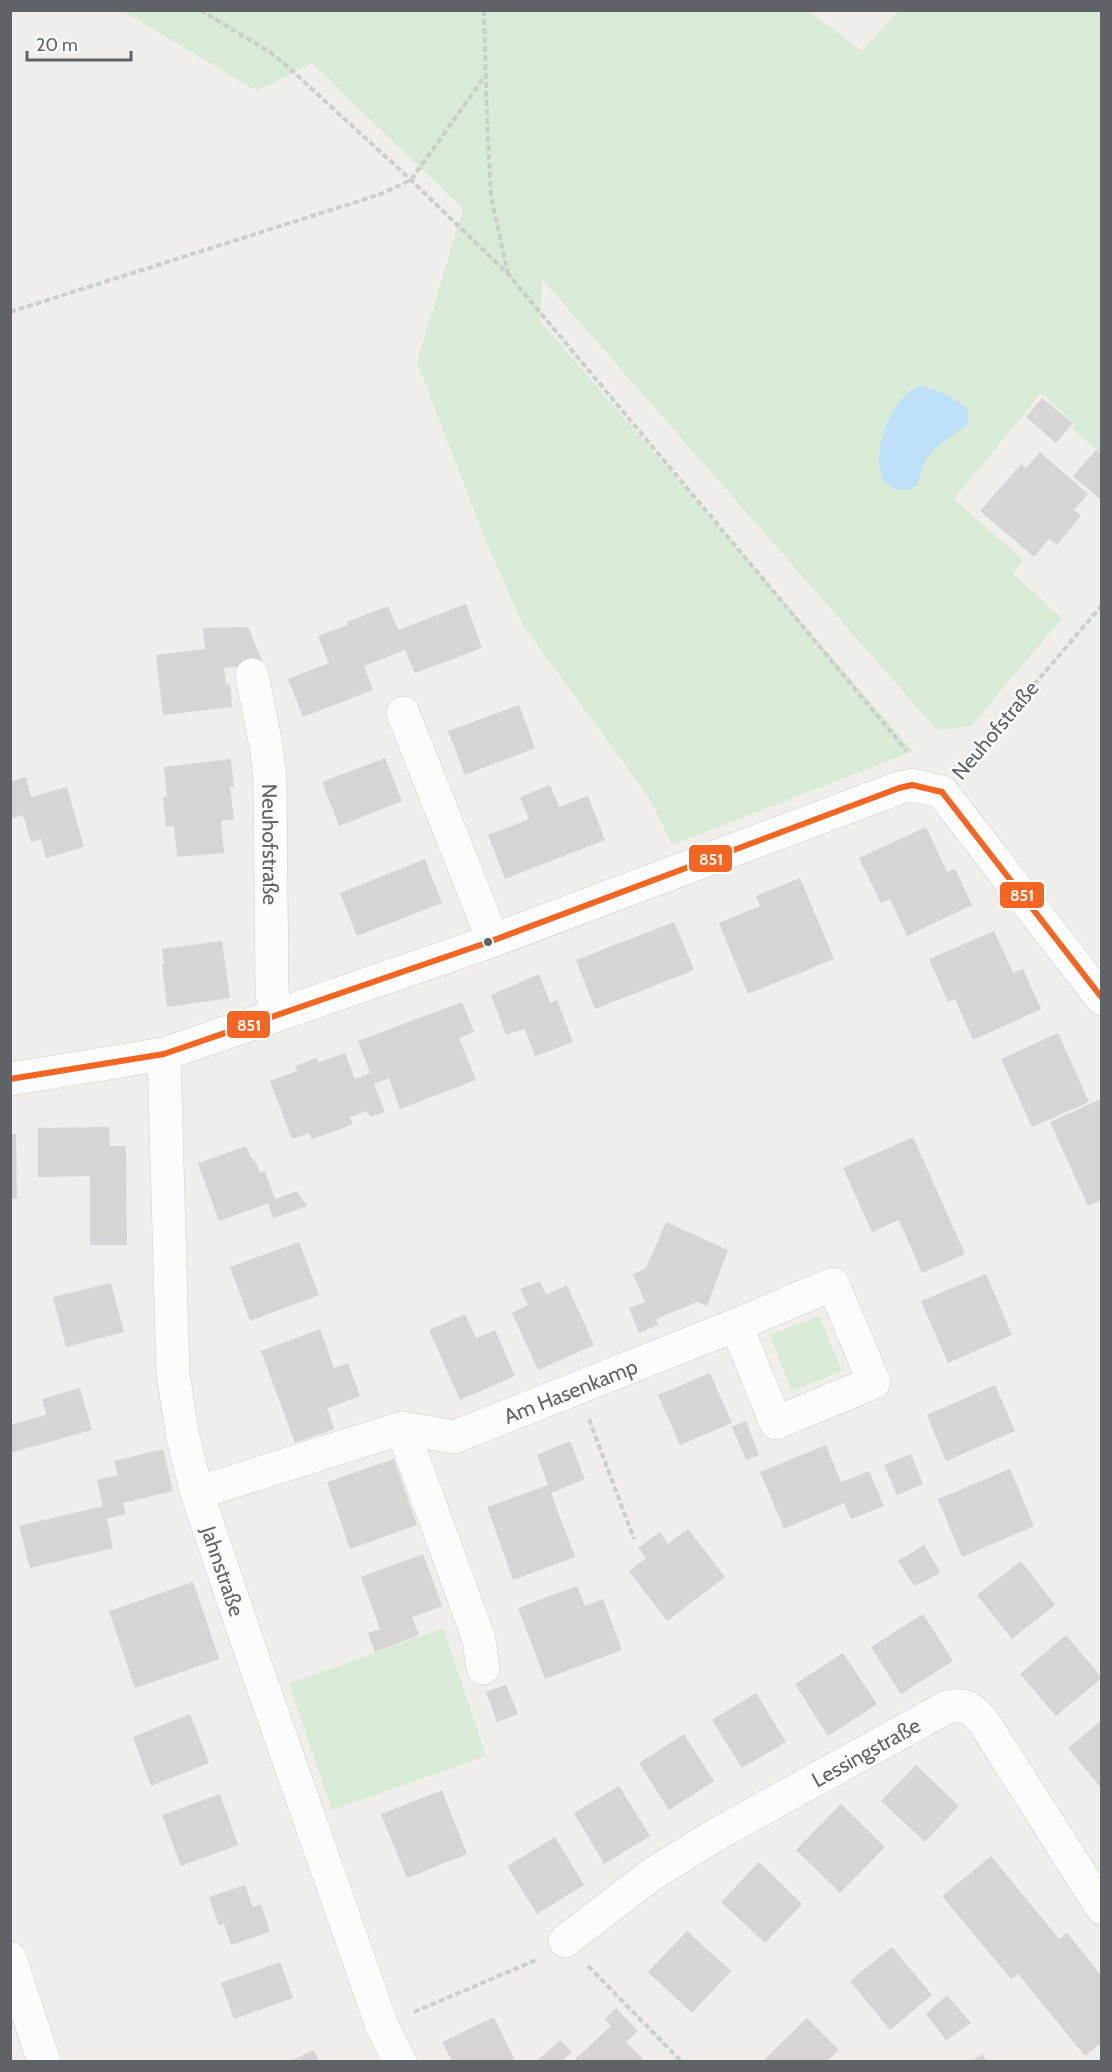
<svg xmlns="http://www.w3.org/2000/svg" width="1112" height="2072" font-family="Cabin,sans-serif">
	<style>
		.green { fill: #d8ebd6 }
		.water { fill: #bfe0f9 }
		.building { fill: #d6d5d3 }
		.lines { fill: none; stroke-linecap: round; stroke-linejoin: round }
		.street-casing { stroke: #cbcccc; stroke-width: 34 }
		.path { stroke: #cacfcc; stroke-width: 4; stroke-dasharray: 6 3; stroke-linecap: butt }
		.street { stroke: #fdfcfc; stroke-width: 33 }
		.bus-1-casing { stroke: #fff; stroke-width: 10 }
		.bus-1 { stroke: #f26522; stroke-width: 6 }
		.bus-dot { fill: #5f6368; stroke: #fff; stroke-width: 2 }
		.labels { text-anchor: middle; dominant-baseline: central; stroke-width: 4.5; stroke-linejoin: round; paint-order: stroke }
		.street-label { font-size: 21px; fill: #5f6368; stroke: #fff }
		.line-badge { stroke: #fff; stroke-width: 2 }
		.badge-label { font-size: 16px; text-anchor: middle; font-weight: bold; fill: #fff }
	</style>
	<rect width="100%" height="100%" fill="#efeeea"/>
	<!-- green -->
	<g class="green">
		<polygon points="123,11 809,11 862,51 898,11 1101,11 1101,454 1073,429 1076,424 1041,393 954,499 1023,560 1013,574 1062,618 971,726 937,730 542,279 540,321 913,751 672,845 650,799 523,625 486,541 417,362 463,209 312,63 257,91"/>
		<polygon points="819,1316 842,1371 792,1391 770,1335"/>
		<polygon points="443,1628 486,1756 332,1810 289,1684"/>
	</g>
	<!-- water -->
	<path class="water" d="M920,386C937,389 954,397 967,408L969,423L934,449L925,461L917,485C899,498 880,485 879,464C877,439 895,394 920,386Z"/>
	<!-- building -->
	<g class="building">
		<polygon points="1042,398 1073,423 1056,443 1026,417"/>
		<polygon points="1096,450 1101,455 1101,500 1073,476"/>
		<polygon points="1040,452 1088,494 1074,510 1081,516 1057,545 1049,539 1034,557 980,511 1021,464 1026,468"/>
		<polygon points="466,604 482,648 415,673 405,650 364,666 373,690 303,717 288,679 329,663 318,636 347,625 347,622 388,606 398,630"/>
		<polygon points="248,627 263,663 224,668 226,685 230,684 232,707 163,715 156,655 205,649 203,628"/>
		<polygon points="519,705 535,748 465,775 448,731"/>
		<polygon points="385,758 402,801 339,826 322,782"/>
		<polygon points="231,759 234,786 230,787 234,819 221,821 224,853 177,857 174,826 166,827 163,797 167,797 164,767"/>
		<polygon points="26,777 31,797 67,787 84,847 46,858 41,839 31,842 23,815 10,819 10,782"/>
		<polygon points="550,785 559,807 588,796 605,840 505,879 488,835 529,819 520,797"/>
		<polygon points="926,827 947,872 955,869 972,905 907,936 890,899 881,903 859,858"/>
		<polygon points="425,859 442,903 357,936 340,893"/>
		<polygon points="800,878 834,959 748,994 719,923 760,906 756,896"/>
		<polygon points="674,922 694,970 595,1009 576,960"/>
		<polygon points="994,931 1013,973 1023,969 1041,1009 973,1040 955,999 948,1002 929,959"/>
		<polygon points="222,941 230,998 167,1007 162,965 164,964 162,949"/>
		<polygon points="539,974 550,1003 557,1000 573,1042 535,1056 525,1029 506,1035 491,995"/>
		<polygon points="462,1002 474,1032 459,1038 476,1080 400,1109 389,1078 374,1084 385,1112 370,1117 367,1111 350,1117 353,1124 332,1132 312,1139 309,1133 292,1139 270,1081 297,1071 295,1066 317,1058 318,1063 345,1053 355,1079 370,1073 358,1041"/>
		<polygon points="1058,1033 1089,1102 1032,1127 1001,1059"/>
		<polygon points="1101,1099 1101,1200 1088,1206 1050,1122"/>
		<polygon points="109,1127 110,1146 126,1146 127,1245 90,1245 90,1176 38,1177 38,1128"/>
		<polygon points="10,1134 16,1134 17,1199 10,1199"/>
		<polygon points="913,1137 965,1254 922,1273 899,1220 872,1232 843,1168"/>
		<polygon points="246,1146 250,1156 255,1161 260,1173 265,1171 275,1199 297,1191 307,1206 273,1218 268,1203 219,1221 198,1163"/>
		<polygon points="666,1222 728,1250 707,1306 697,1302 656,1319 658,1325 639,1333 629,1308 645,1302 633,1274 646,1268"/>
		<polygon points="299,1242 319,1295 250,1321 230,1267"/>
		<polygon points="986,1274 1012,1335 948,1363 921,1301"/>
		<polygon points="540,1281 546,1295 567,1285 594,1345 538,1370 512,1313 528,1305 520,1289"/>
		<polygon points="111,1283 124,1332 66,1347 53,1297"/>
		<polygon points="465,1314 476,1338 495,1330 515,1376 460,1400 429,1330"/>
		<polygon points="320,1329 334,1368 348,1363 360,1396 327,1408 334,1429 295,1443 261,1351"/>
		<polygon points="710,1373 732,1423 680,1445 658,1395"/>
		<polygon points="995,1385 1015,1431 946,1461 927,1415"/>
		<polygon points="80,1388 92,1430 10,1453 10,1425 46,1415 42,1399"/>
		<polygon points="746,1421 759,1455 746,1460 732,1427"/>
		<polygon points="570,1441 585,1479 551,1493 575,1557 513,1580 487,1507 548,1485 537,1455"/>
		<polygon points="826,1445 841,1482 869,1471 884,1506 851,1519 844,1503 784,1529 760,1472"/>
		<polygon points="163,1449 173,1491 123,1503 126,1514 107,1519 113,1548 30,1568 19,1526 103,1506 97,1480 118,1475 114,1461"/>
		<polygon points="911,1454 923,1484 897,1495 884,1465"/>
		<polygon points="394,1459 417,1525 350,1549 327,1482"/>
		<polygon points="1010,1469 1034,1526 962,1557 938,1499"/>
		<polygon points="688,1529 725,1577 667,1621 629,1571 646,1558 638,1548 660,1532 668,1544"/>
		<polygon points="924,1545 941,1573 914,1586 898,1561"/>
		<polygon points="423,1554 442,1606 412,1617 419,1635 375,1652 368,1633 380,1629 361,1577"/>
		<polygon points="1021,1561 1055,1605 1012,1639 977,1595"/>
		<polygon points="193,1582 219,1659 135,1688 109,1611"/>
		<polygon points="577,1586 585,1606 603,1599 622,1650 545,1679 518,1608"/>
		<polygon points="923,1614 953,1661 901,1694 871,1647"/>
		<polygon points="1066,1635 1102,1678 1056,1716 1020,1674"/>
		<polygon points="843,1653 877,1704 828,1736 795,1684"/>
		<polygon points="506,1685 518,1714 497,1722 486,1692"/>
		<polygon points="756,1693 786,1742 742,1768 712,1720"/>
		<polygon points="190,1714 209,1763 151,1786 133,1737"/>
		<polygon points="1101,1721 1101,1788 1068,1748"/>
		<polygon points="684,1734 714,1781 669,1810 639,1763"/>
		<polygon points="916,1765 959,1806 925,1842 881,1801"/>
		<polygon points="619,1786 650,1836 604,1864 574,1813"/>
		<polygon points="442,1790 467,1854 407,1878 381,1814"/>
		<polygon points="220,1794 238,1845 181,1866 162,1815"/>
		<polygon points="841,1804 885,1847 840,1893 796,1850"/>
		<polygon points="555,1837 584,1885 537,1914 507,1866"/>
		<polygon points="991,1856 1059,1939 1067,1933 1101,1975 1101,2043 1085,2056 1018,1974 1011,1979 942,1896"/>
		<polygon points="759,1862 802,1904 765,1943 721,1902"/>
		<polygon points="245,1885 253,1907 261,1904 270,1932 231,1945 224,1924 219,1926 209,1897"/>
		<polygon points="687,1931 731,1971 692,2013 648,1972"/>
		<polygon points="892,1947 932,1995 890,2030 850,1981"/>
		<polygon points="280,1962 293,1998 234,2019 221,1983"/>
		<polygon points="947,1995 971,2023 946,2040 926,2014"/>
		<polygon points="616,2008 638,2031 626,2042 645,2061 577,2061 575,2059 611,2026 605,2019"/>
		<polygon points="494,2017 515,2061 452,2061 442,2042"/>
		<polygon points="807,2018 839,2050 827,2061 763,2061"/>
		<polygon points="560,2040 572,2052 562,2061 537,2061"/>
		<polygon points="314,2050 319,2061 290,2061"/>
		<polygon points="982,2054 987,2061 972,2061"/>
	</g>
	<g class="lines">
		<defs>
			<g id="street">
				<path id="s1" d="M252,675L267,751L270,780L272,994L279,1014"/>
				<polyline points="403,713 493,940"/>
				<path id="s2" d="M164,1054L173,1374L183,1437L197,1493L246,1638L382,2026L400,2062"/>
				<polyline points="10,1079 164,1054 486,943 899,788 912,785 942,792 1102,999"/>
				<polyline points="402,1428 479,1639 483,1668"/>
				<path id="s3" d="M197,1493L402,1428L454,1437L736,1325L833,1284L874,1382L776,1423L736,1325"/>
				<path id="s4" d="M565,1941L651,1875L717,1834L947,1707C964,1703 972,1708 983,1721L1102,1908"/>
				<polyline points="10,1958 44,2062"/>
			</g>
		</defs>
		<!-- street casing -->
		<use href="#street" class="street-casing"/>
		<!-- path -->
		<g class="path">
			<polyline points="200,10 270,52 288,67 411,180 508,274 907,751"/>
			<polyline points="484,10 487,122 491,197 508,274"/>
			<polyline points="10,312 381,194 411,180 485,76"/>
			<polyline points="964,767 1102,605"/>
			<polyline points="589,1419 634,1539"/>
			<polyline points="588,1966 682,2062"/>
			<polyline points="414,2012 536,1960"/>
		</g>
		<!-- street -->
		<use href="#street" class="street"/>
		<defs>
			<g id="bus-1">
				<polyline points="942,792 1102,998"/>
				<polyline points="10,1079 164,1054 486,943 899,788 912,785 942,792"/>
			</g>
		</defs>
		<!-- bus-1 casing -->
		<use href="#bus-1" class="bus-1-casing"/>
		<!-- bus-1 -->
		<use href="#bus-1" class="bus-1"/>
	</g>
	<!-- markers -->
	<circle class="bus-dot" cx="488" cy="942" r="5"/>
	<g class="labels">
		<!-- street labels -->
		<g class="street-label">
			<text transform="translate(995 730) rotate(-50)">Neuhofstraße</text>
			<text stroke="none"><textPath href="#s1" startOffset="171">Neuhofstraße</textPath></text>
			<text stroke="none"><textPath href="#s3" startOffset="393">Am Hasenkamp</textPath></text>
			<text stroke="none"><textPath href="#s2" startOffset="524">Jahnstraße</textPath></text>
			<text stroke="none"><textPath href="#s4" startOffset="356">Lessingstraße</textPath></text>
		</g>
	</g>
	<g class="line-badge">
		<rect x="688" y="844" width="45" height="29" rx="6" fill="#f26522"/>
		<rect x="999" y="881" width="46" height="28" rx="6" fill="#f26522"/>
		<rect x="226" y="1010" width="45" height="29" rx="6" fill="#f26522"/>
	</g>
	<g class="badge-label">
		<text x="711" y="865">851</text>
		<text x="1022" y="901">851</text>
		<text x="249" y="1031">851</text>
	</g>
	<!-- border -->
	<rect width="1112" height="2072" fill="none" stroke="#5f6368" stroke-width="24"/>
	<!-- scale -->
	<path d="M27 51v9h104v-9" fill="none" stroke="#5f6368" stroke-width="3"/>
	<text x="36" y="51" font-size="18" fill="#5f6368" stroke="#ffffff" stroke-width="4.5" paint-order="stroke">20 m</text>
</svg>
